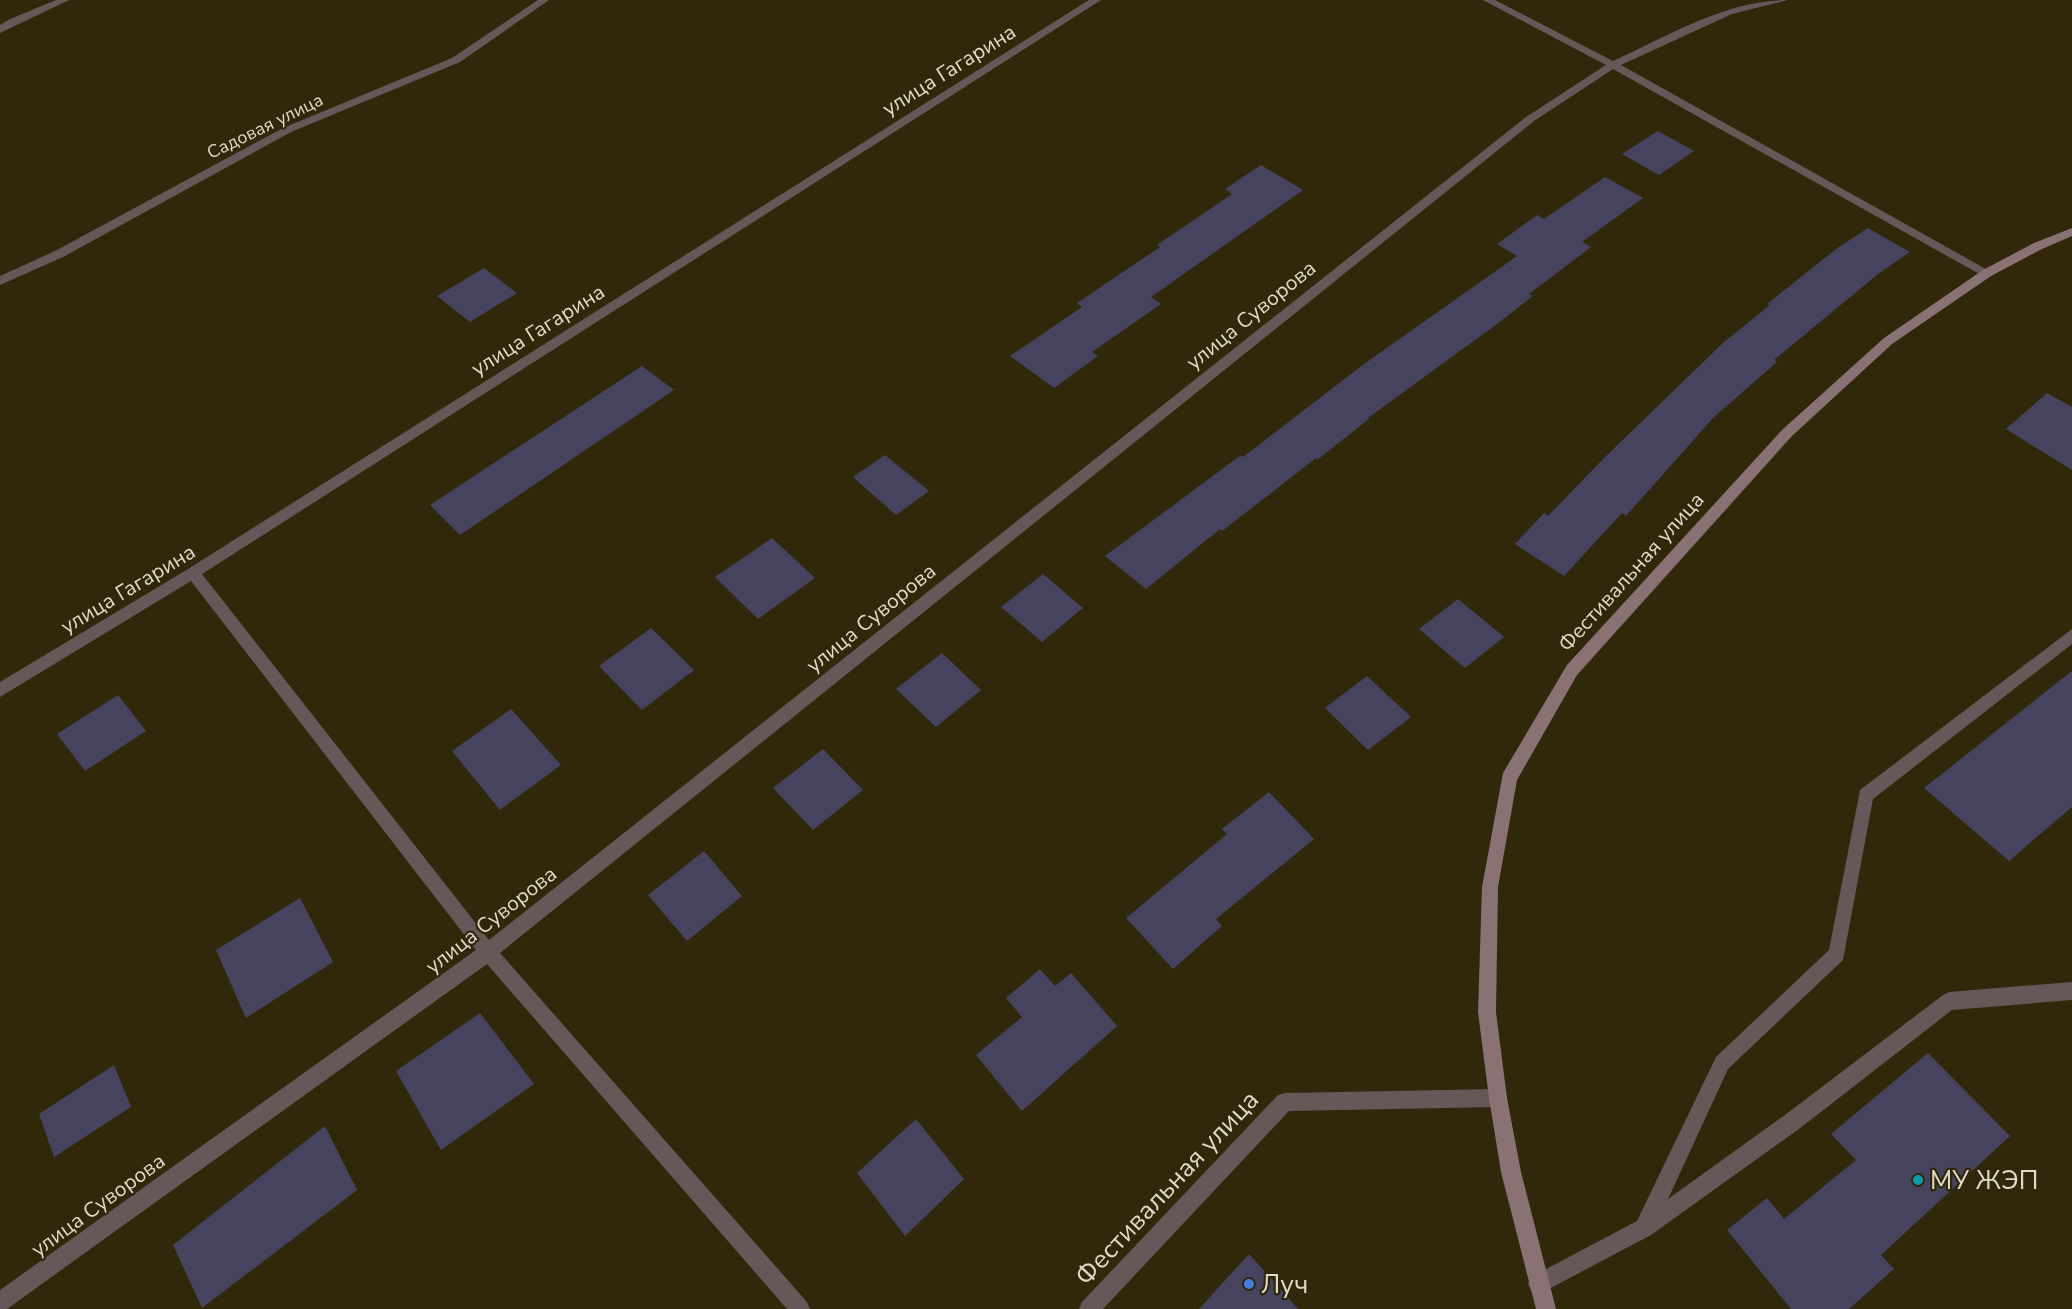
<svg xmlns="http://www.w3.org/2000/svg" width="2072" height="1309" font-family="'Nunito Sans',sans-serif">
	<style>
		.building { fill: #45435d }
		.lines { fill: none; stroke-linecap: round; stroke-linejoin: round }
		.service { fill: #675759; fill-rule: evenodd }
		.minor { fill: #675759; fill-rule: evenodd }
		.secondary { fill: #897174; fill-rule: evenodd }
		.culture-dot { fill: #0f9aa8; stroke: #31280c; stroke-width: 2 }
		.shop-dot { fill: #3f7fe0; stroke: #31280c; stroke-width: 2 }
		.labels { text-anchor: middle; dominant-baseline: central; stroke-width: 4.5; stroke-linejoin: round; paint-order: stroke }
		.far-street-label { font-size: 18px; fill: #dfdac9; stroke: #31280c }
		.street-label { font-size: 21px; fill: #dfdac9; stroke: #31280c }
		.near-poi-label { font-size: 26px; fill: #dfdac9; stroke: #31280c; text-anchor: start }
		.near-street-label { font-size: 26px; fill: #dfdac9; stroke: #31280c }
	</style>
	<rect width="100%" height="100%" fill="#31280c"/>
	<!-- building -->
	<g class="building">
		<polygon points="1658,131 1694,151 1659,175 1622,154"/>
		<polygon points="1261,165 1303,190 1151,297 1161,304 1092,352 1098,356 1054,388 1010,356 1082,307 1077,303 1160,247 1157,245 1232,194 1225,189"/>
		<polygon points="1605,177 1643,198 1582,242 1591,247 1529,294 1533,296 1497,324 1368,418 1369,419 1317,460 1316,458 1222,531 1220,529 1146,589 1105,556 1241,455 1243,457 1364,364 1517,256 1497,244 1537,215 1544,219"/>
		<polygon points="1868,228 1910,252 1878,274 1774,360 1777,362 1714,417 1626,516 1622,513 1564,576 1515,544 1544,513 1548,516 1605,457 1724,342 1770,305 1767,304 1836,249"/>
		<polygon points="484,268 517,293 470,322 437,296"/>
		<polygon points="642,366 674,390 460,535 430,505"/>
		<polygon points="2047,393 2072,407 2072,470 2006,429"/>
		<polygon points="885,455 929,491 896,515 853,477"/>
		<polygon points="772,538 815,578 758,619 715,577"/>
		<polygon points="1043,574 1083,608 1042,642 1001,607"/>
		<polygon points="1458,599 1504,637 1465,668 1419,629"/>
		<polygon points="651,628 694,670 642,710 599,666"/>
		<polygon points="942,653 981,690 936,727 896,689"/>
		<polygon points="2072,671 2072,807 2009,861 1924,788"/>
		<polygon points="1367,676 1411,717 1368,750 1325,708"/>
		<polygon points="118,695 146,731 85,771 57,734"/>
		<polygon points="511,709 561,765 500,810 452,751"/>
		<polygon points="823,749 863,790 813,830 773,788"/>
		<polygon points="1269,792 1314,839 1216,919 1222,926 1173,969 1126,918 1227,834 1222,829"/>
		<polygon points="704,851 742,896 687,941 648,895"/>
		<polygon points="300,898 333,962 246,1018 216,950"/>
		<polygon points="1040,969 1055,986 1071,973 1117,1026 1022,1111 976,1055 1022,1017 1006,998"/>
		<polygon points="480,1013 534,1084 441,1150 396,1071"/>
		<polygon points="1928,1053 2010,1136 1881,1255 1894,1269 1849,1309 1791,1309 1727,1230 1767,1198 1784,1219 1856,1160 1831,1134"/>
		<polygon points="114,1065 131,1107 54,1157 39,1114"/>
		<polygon points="916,1119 964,1179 905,1236 857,1173"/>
		<polygon points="325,1126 357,1190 202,1308 173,1245"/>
		<polygon points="1249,1254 1298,1309 1199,1309"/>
	</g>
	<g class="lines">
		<!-- service -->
		<polygon class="service" points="2072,629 2072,644 1873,799 1843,960 1728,1069 1668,1199 1785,1115 1943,995 1949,992 2072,982 2072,1000 1952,1010 1799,1129 1651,1235 1545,1291 1538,1294 1531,1291 1528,1284 1531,1277 1637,1221 1716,1057 1829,950 1860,790"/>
		<!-- minor -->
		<g class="minor">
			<polygon points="56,0 69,0 0,33 0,25 10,19"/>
			<polygon points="538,0 549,0 460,62 291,132 63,257 0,285 0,276 55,251 283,128 452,58"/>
			<path d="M1089,0H1101L202,574L489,940L1526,117L1606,65L1483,0H1495L1613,61C1668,36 1726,0 1788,0L1732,14L1621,65L1993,273L1987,277L1983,276L1613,69L1534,121L500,953L807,1302L810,1309H787L487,964L7,1309H0V1290L476,950L191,581L0,697V682L188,569Z"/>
			<polygon points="1498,1089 1505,1091 1507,1098 1505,1105 1498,1107 1289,1111 1103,1309 1079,1309 1082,1302 1278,1095 1285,1093"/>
		</g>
		<!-- secondary -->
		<polygon class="secondary" points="2072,228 2072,236 2042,249 1991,276 1892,344 1792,436 1577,675 1517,780 1498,887 1496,1012 1507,1098 1521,1172 1556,1309 1536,1309 1501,1172 1489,1098 1478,1012 1482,887 1503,773 1567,665 1782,430 1884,338 1983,270 2034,243"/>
	</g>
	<!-- markers -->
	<circle class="culture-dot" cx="1918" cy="1180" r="6"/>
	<circle class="shop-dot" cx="1249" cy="1284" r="6"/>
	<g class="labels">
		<!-- far-street labels -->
		<g class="far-street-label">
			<text transform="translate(265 126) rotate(-26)">Садовая улица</text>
		</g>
		<!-- street labels -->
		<g class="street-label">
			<text transform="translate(949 70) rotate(-32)">улица Гагарина</text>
			<text transform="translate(1251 315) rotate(-39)">улица Суворова</text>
			<text transform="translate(538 330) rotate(-32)">улица Гагарина</text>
			<text transform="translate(1631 572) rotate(-48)">Фестивальная улица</text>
			<text transform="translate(128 589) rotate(-31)">улица Гагарина</text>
			<text transform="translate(871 618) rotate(-39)">улица Суворова</text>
			<text transform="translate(491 920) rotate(-38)">улица Суворова</text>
			<text transform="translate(98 1205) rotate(-36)">улица Суворова</text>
		</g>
		<!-- near-poi labels -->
		<g class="near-poi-label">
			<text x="1930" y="1180">МУ ЖЭП</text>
			<text x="1261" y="1284">Луч</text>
		</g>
		<!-- near-street labels -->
		<g class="near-street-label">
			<text transform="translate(1167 1188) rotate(-47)">Фестивальная улица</text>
		</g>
	</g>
</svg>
